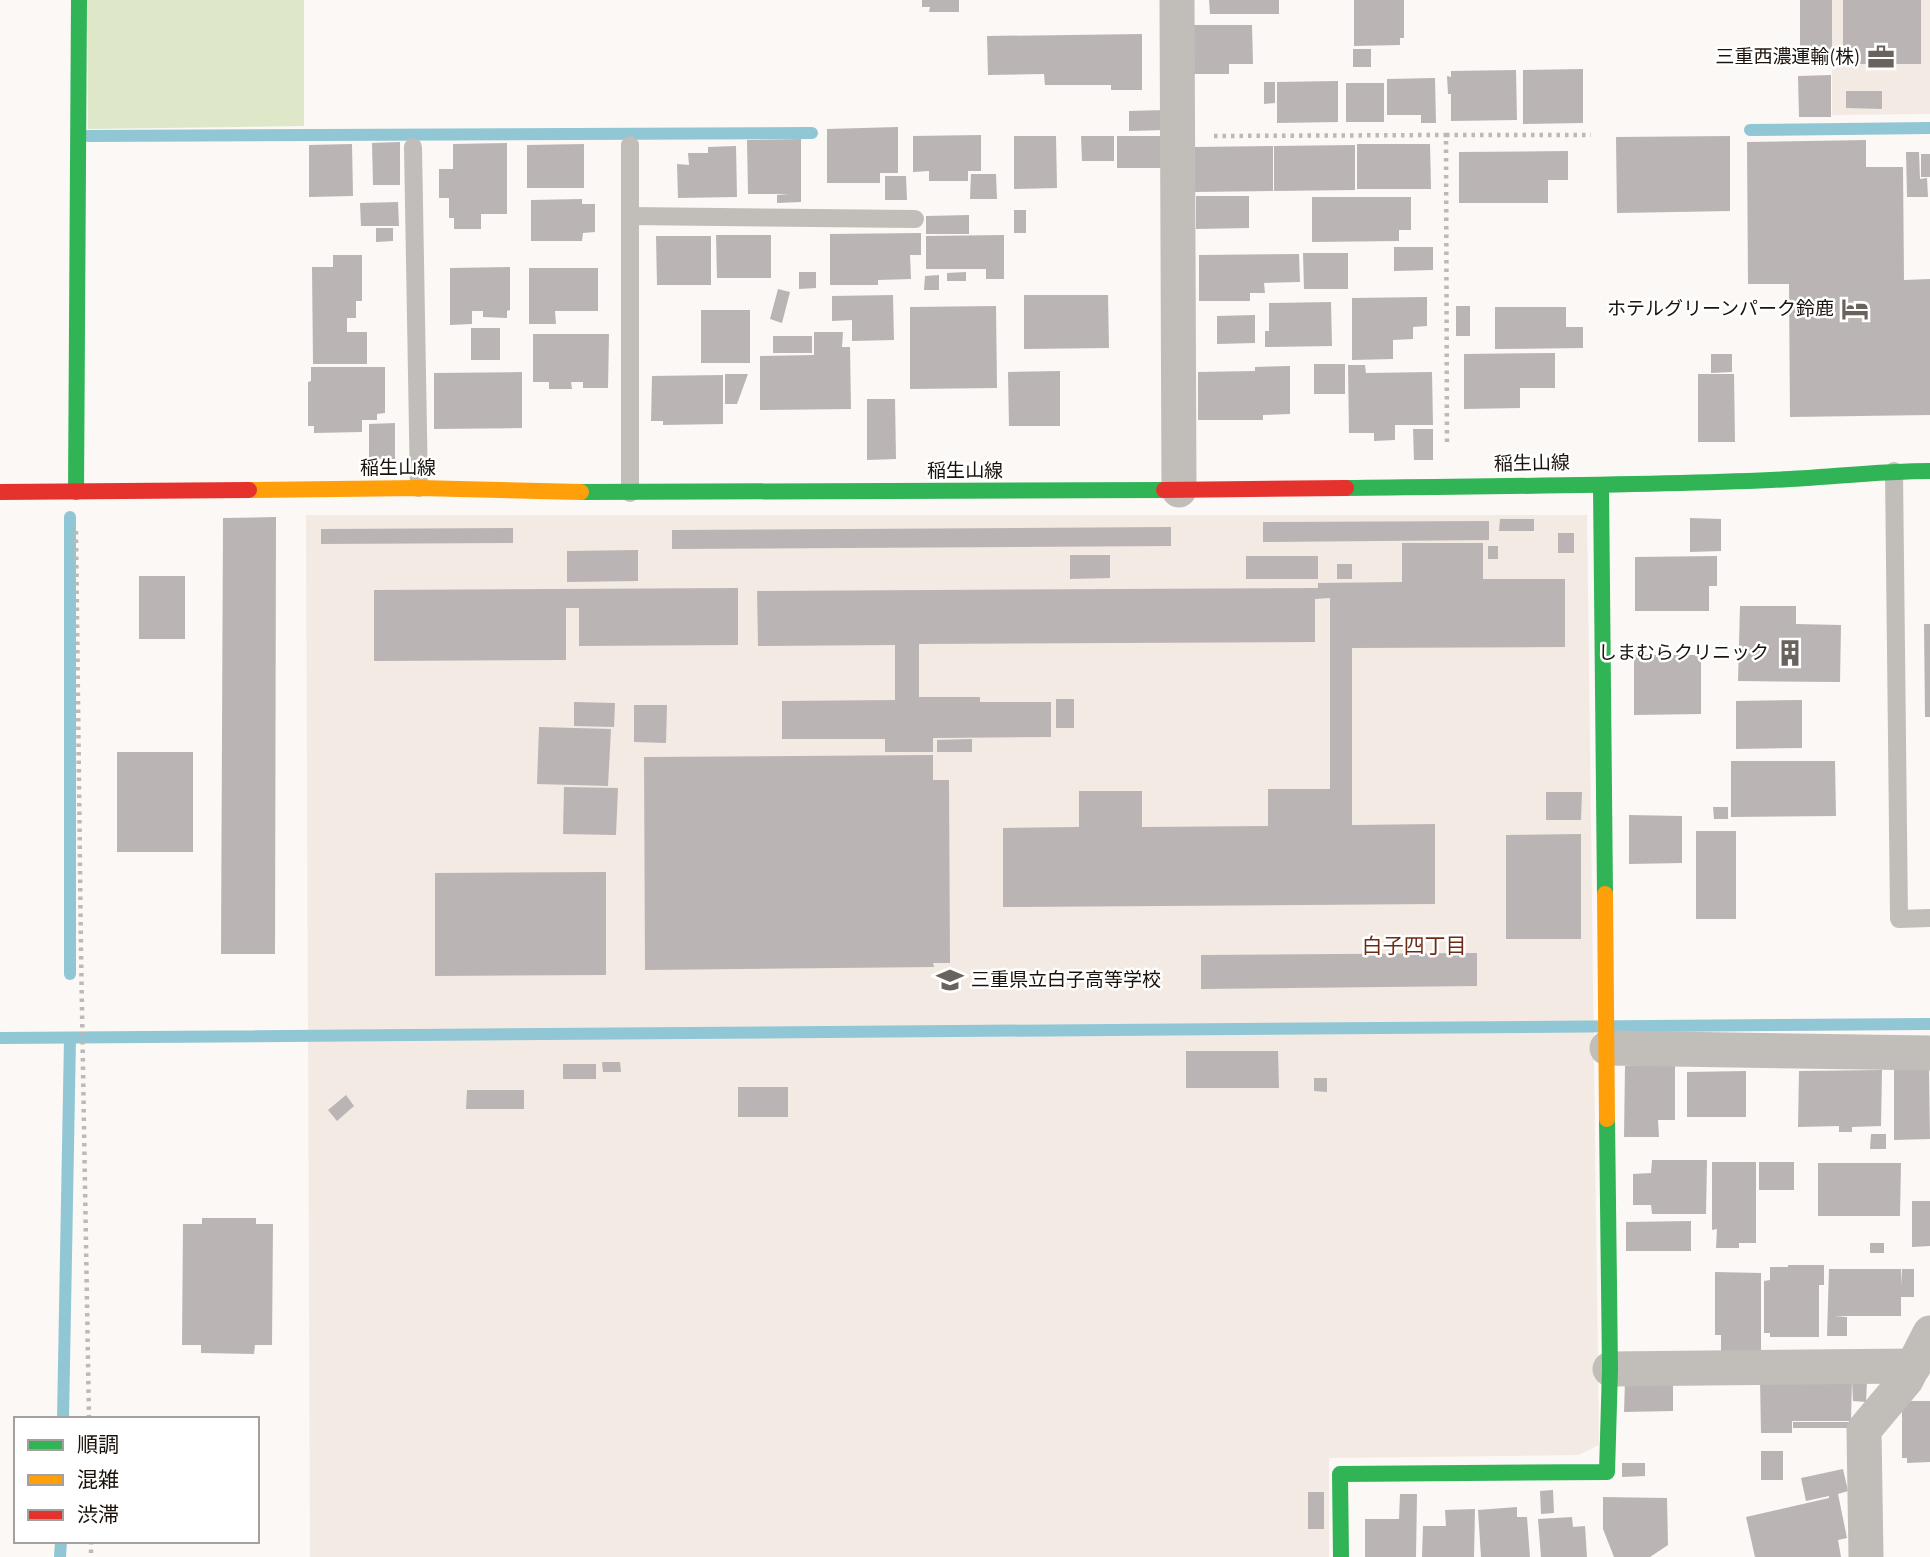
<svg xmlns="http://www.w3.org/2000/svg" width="1930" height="1557" font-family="'Source Sans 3','Noto Sans JP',sans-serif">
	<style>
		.built { fill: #f3eae4 }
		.green { fill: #dee8c9 }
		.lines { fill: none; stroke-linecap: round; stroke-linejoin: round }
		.stream { stroke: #91c6d4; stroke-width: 12 }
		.building { fill: #bbb4b5 }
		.path { stroke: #bcb9b6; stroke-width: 4.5; stroke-dasharray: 3.5 5; stroke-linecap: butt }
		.lane { stroke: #c1beba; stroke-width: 18 }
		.street { stroke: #c1beba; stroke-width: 35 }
		.fast { stroke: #30b455; stroke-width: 16 }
		.slow { stroke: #ff9f0a; stroke-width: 16 }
		.jam { stroke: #e5322d; stroke-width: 16 }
		.labels { text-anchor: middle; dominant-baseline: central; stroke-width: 5; stroke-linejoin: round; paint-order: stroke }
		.poi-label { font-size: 19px; fill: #1b120b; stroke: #fff; text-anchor: end }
		.street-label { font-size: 19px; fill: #1b120b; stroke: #fff }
		.neighbourhood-label { font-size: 21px; fill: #6d2b16; stroke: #fff }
	</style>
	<rect width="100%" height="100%" fill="#fbf8f6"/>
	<!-- built -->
	<g class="built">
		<polygon points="1832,0 1930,0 1930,114 1832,115"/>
		<polygon points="306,515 1587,515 1599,1445 1579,1455 1329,1458 1329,1557 310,1557"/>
	</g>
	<!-- green -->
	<polygon class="green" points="87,0 304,0 304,126 88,129"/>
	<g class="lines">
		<!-- stream -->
		<g class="stream">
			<polyline points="1750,130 1930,128"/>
			<polyline points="88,136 812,133"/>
			<polyline points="70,517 70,974"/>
			<polyline points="0,1038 1930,1024"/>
			<polyline points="63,1419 70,1038"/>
			<polyline points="60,1557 61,1541"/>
		</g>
	</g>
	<!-- building -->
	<g class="building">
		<polygon points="922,0 959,0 959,12 929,12 930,7 922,7"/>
		<polygon points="1209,0 1279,0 1279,14 1210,14"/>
		<polygon points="1354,0 1404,0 1404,38 1400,38 1400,45 1354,46"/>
		<rect x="1800" y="0" width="32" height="65"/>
		<rect x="1843" y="0" width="78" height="64"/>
		<polygon points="1194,25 1252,25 1253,64 1229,64 1229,74 1194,74"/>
		<polygon points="1142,34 1142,90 1111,90 1111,85 1045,85 1044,74 988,75 987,36"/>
		<rect x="1353" y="49" width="18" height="18"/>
		<polygon points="1583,69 1583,123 1523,124 1523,70"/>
		<polygon points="1516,70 1517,120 1451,121 1451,94 1448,94 1447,76 1451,77 1451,71"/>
		<polygon points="1831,75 1831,117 1799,117 1798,76"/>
		<polygon points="1435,78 1436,123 1421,123 1421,115 1387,115 1387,79"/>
		<polygon points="1338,81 1338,122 1277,123 1277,82"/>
		<polygon points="1264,82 1275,82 1275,103 1264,104"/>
		<rect x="1346" y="83" width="38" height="39"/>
		<polygon points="1846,91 1882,91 1882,109 1846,108"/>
		<polygon points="1165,110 1165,130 1129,131 1129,111"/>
		<polygon points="898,127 898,173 880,173 880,183 827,183 827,129"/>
		<polygon points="981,135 981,171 968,171 968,181 929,181 929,171 913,172 913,136"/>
		<polygon points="1014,136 1056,136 1057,188 1014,189"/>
		<polygon points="1081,136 1114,136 1114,161 1082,161"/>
		<polygon points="1117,136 1163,136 1164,168 1117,168"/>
		<polygon points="1730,136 1730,211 1617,213 1616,137"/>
		<polygon points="801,139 801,202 777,203 777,195 789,194 748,194 747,140"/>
		<polygon points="1866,140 1866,167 1903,167 1904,280 1930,279 1930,415 1790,417 1789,284 1748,284 1747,142"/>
		<polygon points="400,142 400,185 373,185 372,143"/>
		<polygon points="507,143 507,214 481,214 481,229 454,229 454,218 449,218 449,198 439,198 439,169 453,169 453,144"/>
		<polygon points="352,144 353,196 309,197 309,145"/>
		<polygon points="584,144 584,188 527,188 527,145"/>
		<polygon points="1357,144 1430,144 1431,189 1357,189"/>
		<polygon points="1355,145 1355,190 1274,191 1274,146"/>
		<polygon points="736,146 737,197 678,198 677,164 689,165 688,153 708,153 708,147"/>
		<polygon points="1273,146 1273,191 1195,192 1195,147"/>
		<polygon points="1568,151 1568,180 1548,180 1548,203 1459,203 1459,152"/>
		<polygon points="1906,152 1919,152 1920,179 1927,178 1928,197 1907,197"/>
		<rect x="1921" y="154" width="9" height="23"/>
		<polygon points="971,174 996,174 997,199 970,199"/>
		<polygon points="885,176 906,176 907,200 885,200"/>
		<polygon points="1196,196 1249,196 1249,228 1196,229"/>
		<polygon points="1312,197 1411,197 1411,230 1399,230 1399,241 1312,242"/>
		<polygon points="582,199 582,204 595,204 595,232 583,233 582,241 531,241 531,200"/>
		<polygon points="398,202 399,226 361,226 360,203"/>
		<rect x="1014" y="210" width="12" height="23"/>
		<polygon points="969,215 969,234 926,234 926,216"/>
		<polygon points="376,228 393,228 393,241 376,242"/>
		<polygon points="921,233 921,255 910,255 911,279 878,280 878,285 830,285 830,234"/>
		<polygon points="716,235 771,235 771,278 717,278"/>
		<polygon points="1004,235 1004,279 986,279 986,269 926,269 926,236"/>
		<polygon points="656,236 711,236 711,285 657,285"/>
		<polygon points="1394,247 1433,247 1433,270 1394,271"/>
		<polygon points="1303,253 1348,253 1348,289 1304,289"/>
		<polygon points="1299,254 1300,282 1264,283 1265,293 1250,293 1250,301 1199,301 1199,255"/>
		<polygon points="333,255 362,255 362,301 356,301 356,318 347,318 347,332 367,332 367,364 313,364 312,267 333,267"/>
		<polygon points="510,267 510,310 507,311 507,318 483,317 483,311 472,311 472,324 450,325 450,268"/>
		<polygon points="529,268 598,268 598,311 555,311 556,324 529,324"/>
		<polygon points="799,272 816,272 816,288 799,289"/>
		<polygon points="966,272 966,281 947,281 947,273"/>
		<polygon points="939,275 939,290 924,290 925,276"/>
		<polygon points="778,289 790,292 782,323 770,319"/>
		<polygon points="893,295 894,340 852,341 852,320 832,321 832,296"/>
		<polygon points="1024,295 1108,295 1109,348 1024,349"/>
		<polygon points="1427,297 1427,326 1413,327 1413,339 1393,340 1393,359 1352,360 1352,298"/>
		<polygon points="1331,302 1332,346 1265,347 1265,331 1269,331 1269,303"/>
		<polygon points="996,306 997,388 910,389 910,307"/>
		<rect x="1456" y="306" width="14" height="30"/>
		<polygon points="1495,307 1566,307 1566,327 1583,327 1583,348 1495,349"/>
		<rect x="701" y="310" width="49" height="53"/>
		<polygon points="1255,315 1255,343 1217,344 1217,316"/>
		<rect x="471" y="328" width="29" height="32"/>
		<polygon points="814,332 843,332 842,347 850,347 851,409 760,410 760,356 814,355"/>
		<polygon points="533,334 609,334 608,388 583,388 583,382 571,382 572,389 549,389 549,382 533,382"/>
		<rect x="773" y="336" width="39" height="17"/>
		<polygon points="1555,353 1555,388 1520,388 1520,408 1464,409 1464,354"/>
		<polygon points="1711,354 1732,354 1732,372 1711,373"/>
		<rect x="1314" y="364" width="31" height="30"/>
		<polygon points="1348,365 1365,365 1366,373 1432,372 1433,425 1395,425 1395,440 1374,441 1374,433 1349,433"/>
		<polygon points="1290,366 1290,414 1263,415 1263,420 1198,420 1198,372 1255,371 1255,367"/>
		<polygon points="311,367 385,367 385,413 377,414 377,420 362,420 362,432 314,433 314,426 308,426 308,382 311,381"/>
		<polygon points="1060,371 1060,426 1009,426 1008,372"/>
		<polygon points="522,372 522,428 434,429 434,373"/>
		<polygon points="725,374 748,374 737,404 725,404"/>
		<polygon points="1698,374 1734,374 1735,442 1698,442"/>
		<polygon points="723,375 723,424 663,425 663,421 651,421 652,376"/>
		<polygon points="867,399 895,399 896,459 867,460"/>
		<polygon points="395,423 395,459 369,459 369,424"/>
		<polygon points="1413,429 1433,429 1433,460 1414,460"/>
		<polygon points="276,517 275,954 221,954 223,518"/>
		<polygon points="1690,518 1721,519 1721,551 1690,552"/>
		<polygon points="1500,519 1534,519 1534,531 1499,531"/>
		<polygon points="1489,521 1489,540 1263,542 1263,522"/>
		<polygon points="1171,527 1171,546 672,549 672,530"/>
		<polygon points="513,528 513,543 321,544 321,529"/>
		<rect x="1558" y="533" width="16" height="20"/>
		<polygon points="1402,543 1483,543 1483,579 1565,579 1565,647 1352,648 1352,825 1435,824 1435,904 1003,907 1003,828 1079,827 1079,791 1142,791 1142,827 1268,826 1268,789 1330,789 1330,598 1315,599 1315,642 919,644 919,697 980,697 980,702 1051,702 1051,737 933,738 933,752 885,752 885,739 782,739 782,701 895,700 895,645 758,646 757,591 1318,588 1318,583 1402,582"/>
		<rect x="1488" y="546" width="10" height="13"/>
		<polygon points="638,550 638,581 567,582 567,551"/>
		<polygon points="1070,555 1110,555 1110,578 1070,579"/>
		<rect x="1246" y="556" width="72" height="23"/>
		<polygon points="1717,556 1717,586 1709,586 1709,611 1635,611 1635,557"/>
		<rect x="1337" y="564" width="15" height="15"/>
		<rect x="139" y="576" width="46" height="63"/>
		<polygon points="738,588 738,645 579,646 579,608 566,608 566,660 374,661 374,590"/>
		<polygon points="1740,606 1796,606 1796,624 1841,625 1840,682 1738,681"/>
		<polygon points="1924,624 1930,624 1930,717 1925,717"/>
		<polygon points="1634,655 1701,655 1701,714 1634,715"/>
		<rect x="1056" y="699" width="18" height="29"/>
		<polygon points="1802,700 1802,748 1736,749 1736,701"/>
		<polygon points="574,702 615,703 614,727 574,726"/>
		<polygon points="634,705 667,705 666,743 634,742"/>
		<polygon points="539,727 611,729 608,786 537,784"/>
		<polygon points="972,739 972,752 937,752 937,740"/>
		<rect x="117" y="752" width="76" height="100"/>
		<polygon points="933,755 933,780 949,780 950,963 933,963 934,967 645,970 644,757"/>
		<polygon points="1731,761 1835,761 1836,816 1731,817"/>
		<polygon points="564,787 618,788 616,835 563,834"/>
		<polygon points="1546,792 1582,792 1581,820 1546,820"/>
		<polygon points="1713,807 1728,807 1728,819 1714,819"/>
		<polygon points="1629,815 1682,816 1682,863 1629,864"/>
		<rect x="1696" y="831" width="40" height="88"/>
		<polygon points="1581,834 1581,939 1506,939 1506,835"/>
		<polygon points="606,872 606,975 435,976 435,873"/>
		<polygon points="1477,953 1477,986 1201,989 1201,955"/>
		<polygon points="1186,1051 1278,1051 1279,1088 1186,1088"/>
		<polygon points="602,1062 620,1062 621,1072 603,1072"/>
		<rect x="563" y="1064" width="33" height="15"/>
		<polygon points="1625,1066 1675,1066 1675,1120 1658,1120 1659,1137 1624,1137"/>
		<polygon points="1882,1070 1881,1126 1852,1127 1852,1132 1839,1132 1839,1126 1798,1127 1799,1071"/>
		<polygon points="1894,1070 1929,1070 1930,1139 1894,1140"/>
		<polygon points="1746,1071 1746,1117 1687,1117 1687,1072"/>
		<polygon points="1314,1078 1327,1078 1327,1092 1314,1091"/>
		<rect x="738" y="1087" width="50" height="30"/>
		<polygon points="467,1090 524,1090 524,1109 466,1109"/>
		<polygon points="346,1095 354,1106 337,1121 328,1110"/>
		<polygon points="1871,1134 1886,1134 1886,1149 1870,1149"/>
		<polygon points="1652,1160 1707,1160 1706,1214 1652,1214 1651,1205 1633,1205 1633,1174 1651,1173"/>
		<polygon points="1712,1162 1756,1162 1756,1243 1739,1243 1739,1248 1716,1248 1717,1229 1712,1230"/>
		<rect x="1759" y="1162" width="35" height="28"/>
		<polygon points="1818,1163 1901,1163 1900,1216 1818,1216"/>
		<polygon points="1912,1201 1930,1201 1930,1246 1912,1247"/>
		<polygon points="202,1218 256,1218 256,1224 273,1224 272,1345 255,1345 254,1354 201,1353 201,1345 182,1345 183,1224 202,1224"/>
		<polygon points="1691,1221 1691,1251 1626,1251 1626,1222"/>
		<rect x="1870" y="1243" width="14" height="10"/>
		<polygon points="1788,1265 1824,1265 1824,1285 1819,1285 1819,1337 1770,1337 1770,1333 1764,1333 1764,1281 1770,1280 1770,1267 1788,1267"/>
		<polygon points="1829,1269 1901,1269 1902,1286 1902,1269 1914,1269 1914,1297 1901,1297 1901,1316 1834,1316 1847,1317 1847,1336 1827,1336"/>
		<polygon points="1715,1272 1761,1273 1761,1353 1721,1353 1721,1335 1715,1335"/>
		<polygon points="1760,1379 1852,1379 1851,1421 1792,1421 1792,1433 1761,1433"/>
		<polygon points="1852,1381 1867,1381 1866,1402 1853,1401"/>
		<polygon points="1625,1382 1673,1382 1673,1411 1624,1412"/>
		<polygon points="1902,1401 1930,1401 1930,1462 1907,1463 1907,1458 1902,1458"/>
		<rect x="1793" y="1422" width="59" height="6"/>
		<rect x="1761" y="1451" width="22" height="29"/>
		<polygon points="1622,1463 1645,1463 1645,1476 1622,1477"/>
		<polygon points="1843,1469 1848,1491 1838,1494 1847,1538 1838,1540 1841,1557 1755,1557 1746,1517 1829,1498 1829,1496 1806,1501 1801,1478"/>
		<polygon points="1553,1490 1554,1513 1541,1514 1540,1491"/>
		<rect x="1308" y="1492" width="16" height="37"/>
		<polygon points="1400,1494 1417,1494 1416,1557 1365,1557 1365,1519 1399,1519"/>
		<polygon points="1603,1497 1667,1498 1668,1545 1650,1557 1614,1557 1603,1529"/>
		<polygon points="1517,1507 1517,1517 1527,1517 1530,1557 1481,1557 1478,1510"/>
		<polygon points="1475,1509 1474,1557 1422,1557 1423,1526 1446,1526 1445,1510"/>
		<polygon points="1572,1517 1573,1527 1585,1526 1587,1557 1541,1557 1538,1519"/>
	</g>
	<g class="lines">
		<!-- path -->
		<g class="path">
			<polyline points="1446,135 1591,135"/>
			<polyline points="1214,136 1446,135 1447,447"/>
			<polyline points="76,531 81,951 89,1419"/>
			<polyline points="91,1541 91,1557"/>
		</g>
		<!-- lane -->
		<g class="lane">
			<polyline points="630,145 630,493"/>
			<polyline points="413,147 419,488"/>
			<polyline points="630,216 915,219"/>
			<polyline points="1894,471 1899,919 1930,918"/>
		</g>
		<!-- street -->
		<g class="street">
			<polyline points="1177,0 1179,490"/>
			<polyline points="1607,1048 1930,1053"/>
			<polyline points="1610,1369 1914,1366"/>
			<polyline points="1866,1557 1864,1430 1906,1380 1930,1333"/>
		</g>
		<!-- fast -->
		<g class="fast">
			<polyline points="1601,485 1605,894"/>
			<path d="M1346,488C1487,486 1629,486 1771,480C1824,478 1877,471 1930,471"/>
			<polyline points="76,492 79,0"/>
			<polyline points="581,492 1164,490"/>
			<polyline points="1341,1557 1340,1474 1607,1472 1610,1369 1607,1119"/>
		</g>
		<!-- slow -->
		<g class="slow">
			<polyline points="249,490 419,488 581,492"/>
			<polyline points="1605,894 1607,1119"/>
		</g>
		<!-- jam -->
		<g class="jam">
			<polyline points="1164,490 1346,488"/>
			<polyline points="0,492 249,490"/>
		</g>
	</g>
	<!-- icons -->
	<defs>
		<symbol id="office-bare" viewBox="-9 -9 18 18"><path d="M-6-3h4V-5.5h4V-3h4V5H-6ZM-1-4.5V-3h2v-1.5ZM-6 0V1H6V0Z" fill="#69625d" stroke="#fff" stroke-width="2.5" paint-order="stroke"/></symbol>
		<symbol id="hotel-bare" viewBox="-9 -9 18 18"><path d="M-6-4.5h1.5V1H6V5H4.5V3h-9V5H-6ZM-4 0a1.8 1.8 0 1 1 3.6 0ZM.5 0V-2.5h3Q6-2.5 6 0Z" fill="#69625d" stroke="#fff" stroke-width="2.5" paint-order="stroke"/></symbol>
		<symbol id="building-bare" viewBox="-9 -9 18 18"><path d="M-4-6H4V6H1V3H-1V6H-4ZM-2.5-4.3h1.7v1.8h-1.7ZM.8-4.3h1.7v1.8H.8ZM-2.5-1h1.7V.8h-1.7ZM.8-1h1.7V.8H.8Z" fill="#69625d" stroke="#fff" stroke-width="2.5" paint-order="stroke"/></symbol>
		<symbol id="school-bare" viewBox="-9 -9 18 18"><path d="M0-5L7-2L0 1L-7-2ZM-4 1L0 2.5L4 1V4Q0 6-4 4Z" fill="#69625d" stroke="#fff" stroke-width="2.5" paint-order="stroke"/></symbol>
	</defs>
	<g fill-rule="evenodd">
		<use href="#office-bare" x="1862" y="38" width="38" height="38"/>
		<use href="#hotel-bare" x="1836" y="290" width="38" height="38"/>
		<use href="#building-bare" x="1771" y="634" width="38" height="38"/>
		<use href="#school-bare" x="931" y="961" width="38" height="38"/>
	</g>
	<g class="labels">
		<!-- poi labels -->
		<g class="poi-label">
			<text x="1860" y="57">三重西濃運輸(株)</text>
			<text x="1834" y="309">ホテルグリーンパーク鈴鹿</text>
			<text x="1769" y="653">しまむらクリニック</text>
			<text x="971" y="980" text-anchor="start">三重県立白子高等学校</text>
		</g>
		<!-- street labels -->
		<g class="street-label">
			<text transform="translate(1532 464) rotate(-1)">稲生山線</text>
			<text x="398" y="468">稲生山線</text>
			<text x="965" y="471">稲生山線</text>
		</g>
		<!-- neighbourhood labels -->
		<g class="neighbourhood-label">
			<text x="1414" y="946">白子四丁目</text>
		</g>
	</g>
	<!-- legend -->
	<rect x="14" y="1417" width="245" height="126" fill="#ffffff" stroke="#a4a09d" stroke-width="2"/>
	<rect x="28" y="1440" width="35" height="10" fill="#30b455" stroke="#a4a09d" stroke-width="2"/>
	<text x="77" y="1452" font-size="21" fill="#1b120b">順調</text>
	<rect x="28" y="1475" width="35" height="10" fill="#ff9f0a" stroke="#a4a09d" stroke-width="2"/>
	<text x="77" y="1487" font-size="21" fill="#1b120b">混雑</text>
	<rect x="28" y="1510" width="35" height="10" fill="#e5322d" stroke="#a4a09d" stroke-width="2"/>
	<text x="77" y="1522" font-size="21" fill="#1b120b">渋滞</text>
</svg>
